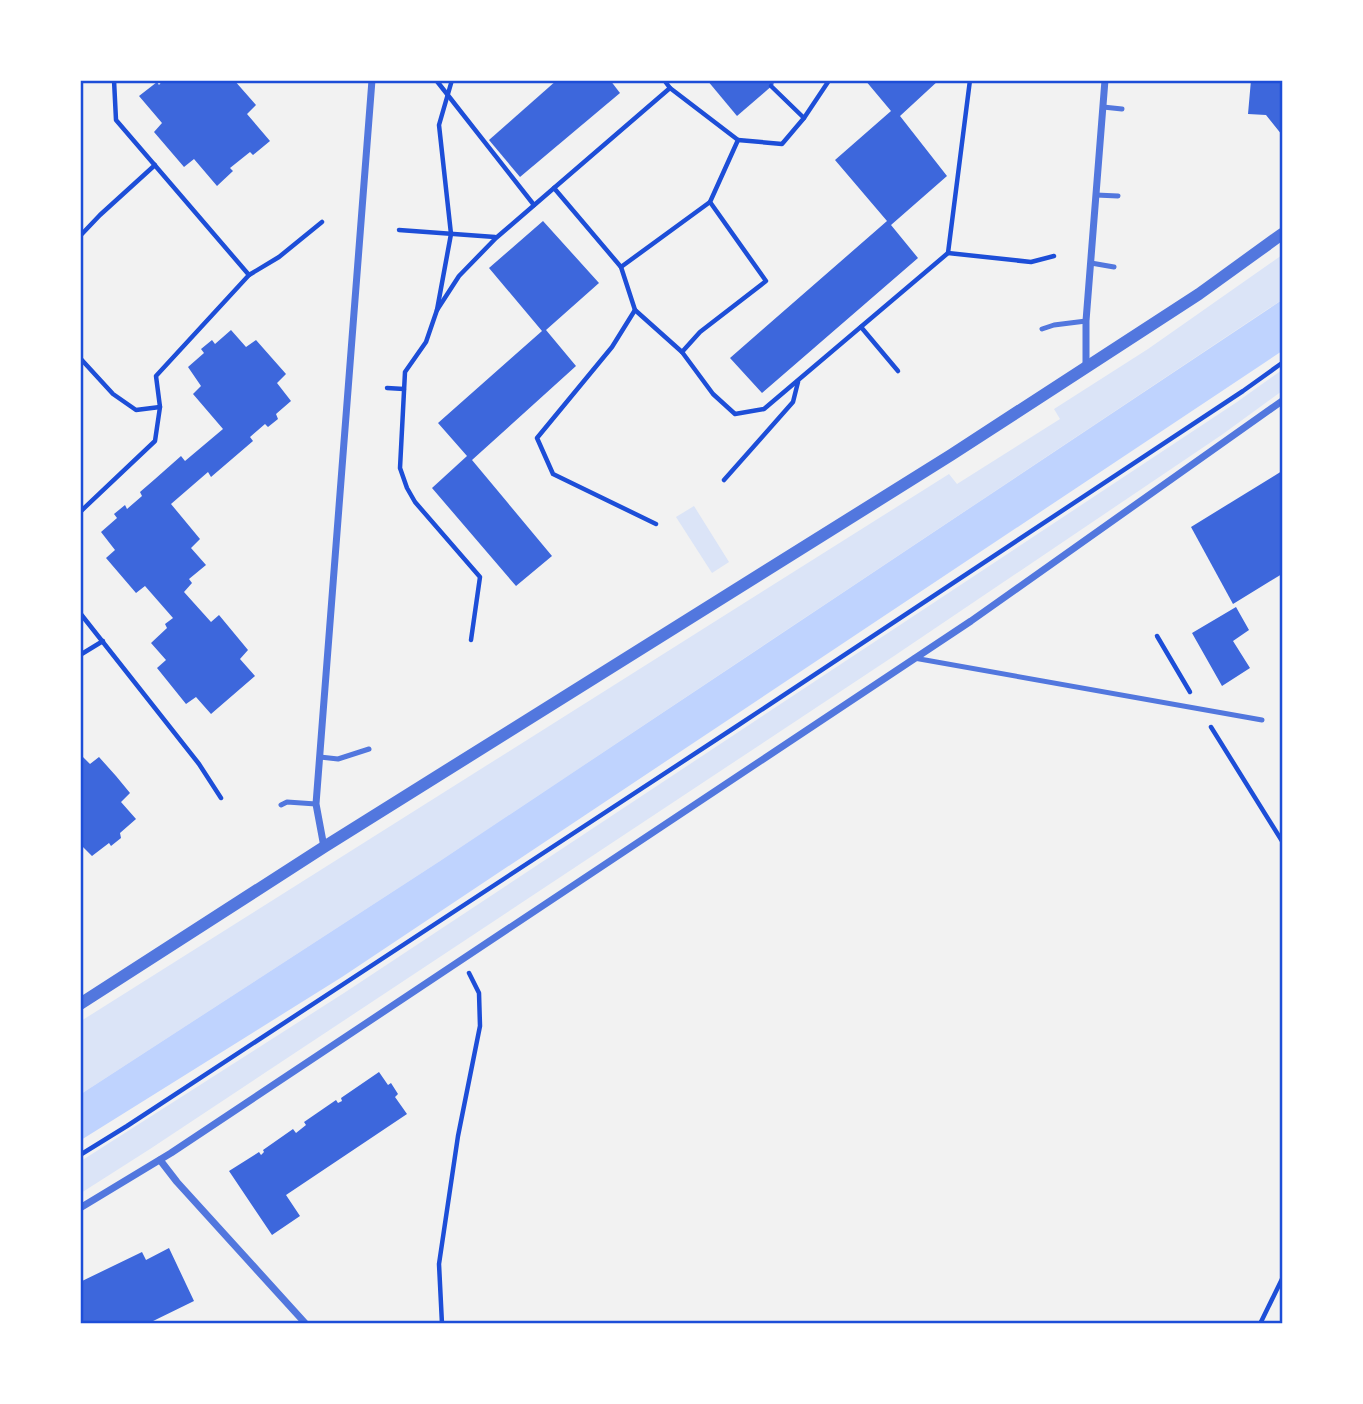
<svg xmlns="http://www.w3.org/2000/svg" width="1363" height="1404" font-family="'DM Sans',sans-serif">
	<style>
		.green { fill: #dbe4f7 }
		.water { fill: #bfd3fe }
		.building { fill: #3d67dc }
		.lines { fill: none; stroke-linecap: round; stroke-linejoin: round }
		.path { stroke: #1d4ed8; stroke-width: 4.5 }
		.service { stroke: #5277de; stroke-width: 5 }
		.minor { stroke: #5277de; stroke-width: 7 }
		.tertiary { stroke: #5277de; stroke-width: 12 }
		.neatline { fill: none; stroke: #1d4ed8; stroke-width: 2.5 }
	</style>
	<rect width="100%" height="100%" fill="#f2f2f2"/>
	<!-- green -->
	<g class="green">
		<polygon points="1282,255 1282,300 1277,303 440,861 81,1094 81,1021 949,474 957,484 1060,419 1054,409 1148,349"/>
		<polygon points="1282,370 1282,391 1223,434 894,656 150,1149 81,1193 81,1161 344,993 1237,402"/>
		<polygon points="694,506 729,562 712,573 676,517"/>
	</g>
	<!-- water -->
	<polygon class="water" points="1282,300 1282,351 342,977 81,1140 81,1094 440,861"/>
	<!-- building -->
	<g class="building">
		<polygon points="163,80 234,80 256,105 247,114 270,141 253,155 250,152 230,168 233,171 217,186 194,159 184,167 154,132 162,123 139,96 157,82 159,85"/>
		<polygon points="557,80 610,80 620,93 520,177 489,140"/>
		<polygon points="707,80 771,80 774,84 737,116"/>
		<polygon points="865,80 939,80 900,116 947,176 891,225 918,258 762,393 730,358 887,221 835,160 891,111"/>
		<polygon points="1251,80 1282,80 1282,135 1266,115 1248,114"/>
		<polygon points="543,221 599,283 546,330 576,366 472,460 552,556 516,586 432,488 467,456 438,423 542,331 489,268"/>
		<polygon points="231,330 246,347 256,340 286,374 277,383 291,401 276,414 278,419 268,427 265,424 250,437 253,441 211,477 208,472 171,504 200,539 191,548 206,565 189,579 192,583 184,592 211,622 219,615 248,650 240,659 255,676 211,714 196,697 186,704 157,668 166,660 151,643 167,628 165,624 173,618 145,586 136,593 106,558 115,550 101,532 117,518 114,514 125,505 127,509 142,496 140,492 155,479 181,456 185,461 223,429 193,394 201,386 188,367 204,353 201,349 212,340 215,344"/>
		<polygon points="1282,471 1282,574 1233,604 1191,527"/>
		<polygon points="1236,607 1249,630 1233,641 1250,668 1222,686 1192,633"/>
		<polygon points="80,754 90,764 99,757 116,776 130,793 121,802 136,819 120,833 121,838 111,846 109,843 92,856 80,844"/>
		<polygon points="379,1072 388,1085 391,1083 398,1094 395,1097 407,1114 286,1195 300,1216 272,1235 229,1171 259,1152 261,1155 264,1152 263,1150 293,1129 296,1133 306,1125 304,1122 336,1100 338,1103 342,1101 341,1098"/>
		<polygon points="169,1248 194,1301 147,1324 80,1324 80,1282 142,1252 146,1260"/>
	</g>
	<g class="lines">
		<!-- path -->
		<g class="path">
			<polyline points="436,80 534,205"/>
			<polyline points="452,80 439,125 451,234 437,310 426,342 405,372 400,468 407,488 415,502 480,577 471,640"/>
			<polyline points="970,80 948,253 1031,262 1054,256"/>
			<polyline points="771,86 804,118"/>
			<polyline points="670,88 738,140 710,202 766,281 700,332 682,352"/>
			<polyline points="738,140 782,144 804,118 828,82 827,80"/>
			<polyline points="554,188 670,88 664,80"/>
			<polyline points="399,230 495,237"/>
			<polyline points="80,236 100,215 155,165"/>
			<polyline points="621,267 710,202"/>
			<polyline points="249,275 279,257 322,222"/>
			<polyline points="437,310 459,276 496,238 554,188 621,267 635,310 682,352 713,394 735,414 764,409 948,253"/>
			<polyline points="635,310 612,347 537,438 553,474 656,524"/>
			<polyline points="861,327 898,371"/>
			<polyline points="80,358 113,394 136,410 160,407"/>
			<polyline points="387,388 404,389"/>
			<polyline points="724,480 793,402 798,382"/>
			<polyline points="80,512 155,441 160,407 156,376 249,275 116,120 114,80"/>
			<polyline points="80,613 199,764 221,798"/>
			<polyline points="1157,636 1190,692"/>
			<polyline points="80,655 103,641"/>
			<polyline points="1211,727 1282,841"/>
			<polyline points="80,1155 127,1126 737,726 1243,391 1282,363"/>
			<polyline points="442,1324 439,1264 458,1136 480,1026 479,993 469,973"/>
			<polyline points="1260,1324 1282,1279"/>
		</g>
		<!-- service -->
		<g class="service">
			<polyline points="1103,107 1122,109"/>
			<polyline points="1096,195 1118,196"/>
			<polyline points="1091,263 1114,267"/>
			<polyline points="1042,329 1054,325 1086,321"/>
			<polyline points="914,658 1262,720"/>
			<polyline points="320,757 338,759 369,749"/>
			<polyline points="281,805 287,802 316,804"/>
		</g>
		<!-- minor -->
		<g class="minor">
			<polyline points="1086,368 1086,321 1105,80"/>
			<polyline points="324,847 316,804 372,80"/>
			<polyline points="160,1160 177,1182 306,1324"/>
			<polyline points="80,1208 171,1153 971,621 1282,401"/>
		</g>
		<!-- tertiary -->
		<polyline class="tertiary" points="80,1004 324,847 951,455 1199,294 1282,234"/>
	</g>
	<!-- border -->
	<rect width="1363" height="1404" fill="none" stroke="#ffffff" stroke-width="164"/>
	<rect x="82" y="82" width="1199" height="1240" class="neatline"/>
</svg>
